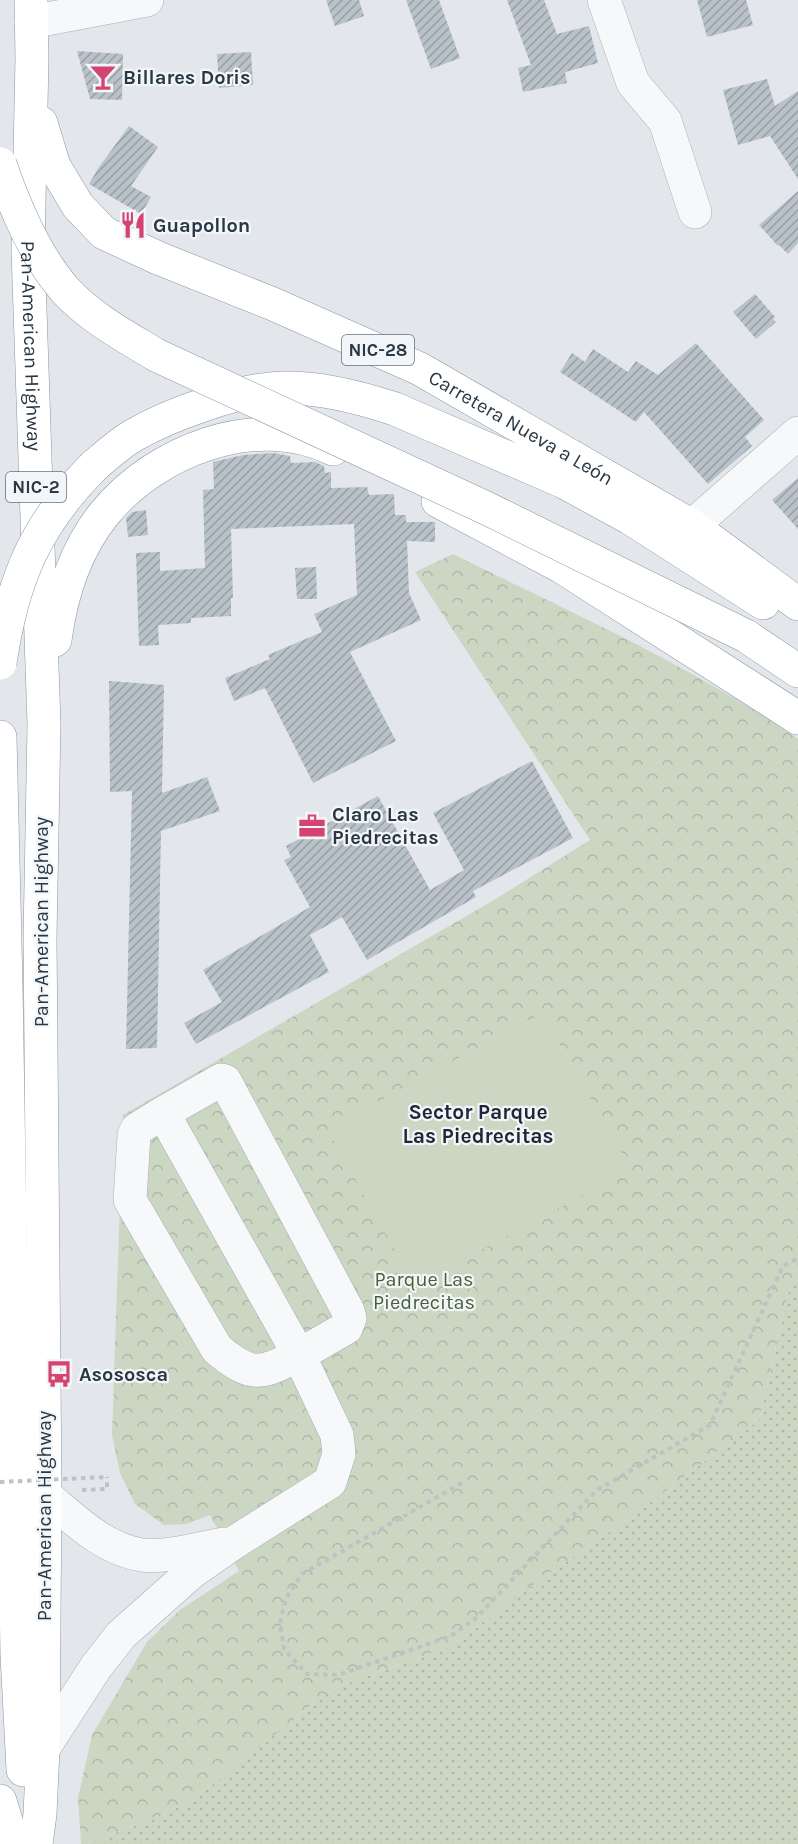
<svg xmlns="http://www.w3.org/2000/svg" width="798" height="1844" font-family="Karla,sans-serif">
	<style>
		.grass { fill: url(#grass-dots) }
		.park { fill: url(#park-crowns) }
		.garden { fill: #cbd6c3 }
		.building { fill: url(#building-hatch) }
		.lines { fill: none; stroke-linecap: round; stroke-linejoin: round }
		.minor-casing { stroke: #a7afb6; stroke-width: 34 }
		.highway-casing { stroke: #8997a3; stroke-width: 34 }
		.path { stroke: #bdc2c6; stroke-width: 4; stroke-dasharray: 4.5 4.5; stroke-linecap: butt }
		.minor { stroke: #f6f8f9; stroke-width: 33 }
		.highway { stroke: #fff; stroke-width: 33 }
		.highway-bridge-casing { stroke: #8997a3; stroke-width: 34; stroke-linecap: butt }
		.path-bridge { stroke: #bdc2c6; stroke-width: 4; stroke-dasharray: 4.5 4.5; stroke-linecap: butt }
		.highway-bridge { stroke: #fff; stroke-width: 33 }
		.labels { text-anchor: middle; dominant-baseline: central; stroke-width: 4.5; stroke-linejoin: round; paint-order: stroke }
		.shield { fill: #f2f6f8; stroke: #65717a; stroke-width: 1.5 }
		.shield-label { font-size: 18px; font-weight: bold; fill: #293844 }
		.poi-label { font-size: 20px; font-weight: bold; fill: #293844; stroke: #f2f6f8; text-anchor: start }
		.street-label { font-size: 20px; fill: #293844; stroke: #f2f6f8 }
		.park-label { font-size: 20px; fill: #456136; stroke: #f2f6f8 }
		.neighbourhood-label { font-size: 21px; font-weight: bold; fill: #1c2835; stroke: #f2f6f8 }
	</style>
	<defs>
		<pattern id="grass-dots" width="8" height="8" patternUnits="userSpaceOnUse" patternTransform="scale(1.5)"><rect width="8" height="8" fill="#cbd6c3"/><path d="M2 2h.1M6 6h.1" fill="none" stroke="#aeb8a9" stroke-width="1.8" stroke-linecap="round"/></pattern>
		<pattern id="park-crowns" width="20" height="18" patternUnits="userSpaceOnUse" patternTransform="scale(1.5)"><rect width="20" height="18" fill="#cbd6c3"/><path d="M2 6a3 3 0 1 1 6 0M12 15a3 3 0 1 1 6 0" fill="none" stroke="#aeb8a9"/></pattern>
		<pattern id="building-hatch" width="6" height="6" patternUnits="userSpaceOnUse" patternTransform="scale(1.5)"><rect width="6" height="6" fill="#b9c2c9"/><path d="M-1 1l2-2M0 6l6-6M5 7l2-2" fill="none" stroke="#969fa5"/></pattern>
	</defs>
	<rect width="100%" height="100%" fill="#e3e7eb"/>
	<!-- grass -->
	<polygon class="grass" points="798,1274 798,1844 88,1844 191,1802 320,1698 338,1687 451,1646 527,1589 631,1517 759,1420 792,1277"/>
	<!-- park -->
	<path class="park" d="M453,554C568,611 693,666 798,739V1274L792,1277L759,1420L631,1517L527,1589L451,1646L338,1687L320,1698L191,1802L88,1844H81L78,1798L92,1735L147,1642L180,1610L239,1571L210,1515L186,1524L164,1525L135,1504L120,1473L112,1435L123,1115L494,900L590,840L415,572Z"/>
	<!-- garden -->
	<polygon class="garden" points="542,1013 631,1169 415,1286 327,1129"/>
	<!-- building -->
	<g class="building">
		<polygon points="326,0 359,0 364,16 335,26"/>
		<polygon points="406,0 439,0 460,58 431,69"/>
		<polygon points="507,0 544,0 557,34 589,26 598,63 565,72 567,83 523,92 518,68 531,65"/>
		<polygon points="697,0 746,0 753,25 707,37"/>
		<polygon points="77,51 123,54 122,100 90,99"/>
		<polygon points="251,52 253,85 219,88 217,54"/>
		<polygon points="767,79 775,106 798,91 798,179 770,136 738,145 723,90"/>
		<polygon points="129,126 158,147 131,186 151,197 141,214 89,184 99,167"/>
		<polygon points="798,191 798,243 788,254 779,245 778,246 759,225"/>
		<polygon points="755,294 775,317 773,319 776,322 756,339 733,312"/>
		<polygon points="696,343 764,420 745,437 752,446 708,484 644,412 636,422 560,372 572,353 585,362 593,349 628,372 636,361 658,375"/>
		<polygon points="273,453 290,456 291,463 315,462 324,466 325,473 331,472 331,488 367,487 369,495 394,494 395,515 406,515 406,522 435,522 435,542 407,541 409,593 421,620 350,652 396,741 313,783 265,688 234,701 225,678 270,659 268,655 322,632 314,614 357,595 354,524 231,529 233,598 231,598 231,616 191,618 191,623 158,625 159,645 139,646 136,553 160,552 160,571 205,568 203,490 214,489 213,462 243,455"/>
		<polygon points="798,478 798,529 772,500"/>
		<polygon points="146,510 148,535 128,537 126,518 132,512"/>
		<polygon points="316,567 317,599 297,599 295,568"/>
		<polygon points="109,681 164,685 162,793 207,777 220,811 161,831 157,1048 126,1049 132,791 110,792"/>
		<polygon points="532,761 573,838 473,891 476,897 367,960 342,917 310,935 329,972 196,1044 184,1023 222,1002 203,970 310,907 284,860 291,857 286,846 378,796 430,890 464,870 433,813"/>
	</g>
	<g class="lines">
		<defs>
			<g id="minor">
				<polyline points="604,0 633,83 665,121 695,212"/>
				<polyline points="31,22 147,0"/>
				<polyline points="692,526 798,433"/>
				<path d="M45,1495C74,1519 103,1549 142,1555C167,1558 199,1548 224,1544"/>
				<path d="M43,1749L96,1667L121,1635L192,1572L235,1542L330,1482L339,1454L337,1435L299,1355L346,1328L350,1318L348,1311L225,1081L221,1080L163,1113L299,1355C260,1374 253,1379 217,1349L130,1200L134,1135L137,1129L163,1113"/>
			</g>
			<g id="highway">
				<path id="s1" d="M31,0L32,58L28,250L44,725L40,938L45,1491L43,1749L40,1814L36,1844"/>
				<path id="s2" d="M41,123L54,166L78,206L104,233L158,258L273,304L420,369L692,526L798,604"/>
				<path d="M94,466C107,455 120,443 134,435C171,414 240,389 282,388C320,387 359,397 395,409L564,482L630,518L763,603"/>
				<polyline points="438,501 562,567 798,718"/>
				<polyline points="746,636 798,671"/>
				<path d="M55,640C61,595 75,550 104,514C155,451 256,411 333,449"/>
				<polyline points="0,737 6,984 17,1655 23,1770"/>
				<polyline points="0,1801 13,1844"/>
			</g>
		</defs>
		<!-- minor casing -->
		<use href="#minor" class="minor-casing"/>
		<!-- highway casing -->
		<use href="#highway" class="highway-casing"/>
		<!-- path -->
		<g class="path">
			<polyline points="462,1483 302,1574 286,1598 280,1624 284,1649 307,1674 338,1675 451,1636 475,1619 597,1490 710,1425 783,1266 798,1258"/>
			<polyline points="82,1490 107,1489 107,1477"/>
		</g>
		<!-- minor -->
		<use href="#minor" class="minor"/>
		<!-- highway -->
		<use href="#highway" class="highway"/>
		<defs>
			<g id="highway-bridge">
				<path d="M0,164C15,208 35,256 66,291C91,318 125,336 156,355L486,508L746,636"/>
				<path d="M0,663C12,581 35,525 94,466"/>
			</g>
		</defs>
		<!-- highway-bridge casing -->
		<use href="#highway-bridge" class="highway-bridge-casing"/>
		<!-- path-bridge -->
		<polyline class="path-bridge" points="0,1482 107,1477"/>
		<!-- highway-bridge -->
		<use href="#highway-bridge" class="highway-bridge"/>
	</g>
	<!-- icons -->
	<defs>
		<symbol id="bar-bare" viewBox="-9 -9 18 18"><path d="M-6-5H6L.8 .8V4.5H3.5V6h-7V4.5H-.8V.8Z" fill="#d54371" stroke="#f2f6f8" stroke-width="2.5" paint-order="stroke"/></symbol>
		<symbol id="restaurant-bare" viewBox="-9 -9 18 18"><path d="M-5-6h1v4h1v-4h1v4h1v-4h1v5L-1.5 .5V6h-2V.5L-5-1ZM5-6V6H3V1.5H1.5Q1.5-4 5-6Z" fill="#d54371" stroke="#f2f6f8" stroke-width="2.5" paint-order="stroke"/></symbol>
		<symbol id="office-bare" viewBox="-9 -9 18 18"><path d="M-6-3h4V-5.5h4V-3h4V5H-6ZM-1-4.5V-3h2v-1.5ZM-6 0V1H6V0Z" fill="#d54371" stroke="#f2f6f8" stroke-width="2.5" paint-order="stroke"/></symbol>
		<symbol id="bus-bare" viewBox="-9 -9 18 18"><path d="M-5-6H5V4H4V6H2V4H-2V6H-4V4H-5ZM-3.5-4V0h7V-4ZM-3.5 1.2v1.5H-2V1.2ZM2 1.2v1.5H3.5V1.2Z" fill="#d54371" stroke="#f2f6f8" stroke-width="2.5" paint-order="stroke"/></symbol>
	</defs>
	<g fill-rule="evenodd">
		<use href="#bar-bare" x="84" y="58" width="38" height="38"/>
		<use href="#restaurant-bare" x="114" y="206" width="38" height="38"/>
		<use href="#office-bare" x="293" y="807" width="38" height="38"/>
		<use href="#bus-bare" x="40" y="1355" width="38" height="38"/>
	</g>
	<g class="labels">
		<!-- shield labels -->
		<g class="shield">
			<rect x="342" y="335" width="72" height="30" rx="4.5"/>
			<rect x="6" y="472" width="60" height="30" rx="4.5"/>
		</g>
		<g class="shield-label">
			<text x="378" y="350">NIC-28</text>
			<text x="36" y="487">NIC-2</text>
		</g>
		<!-- poi labels -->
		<g class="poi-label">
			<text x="123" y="77">Billares Doris</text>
			<text x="153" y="225">Guapollon</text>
			<text x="332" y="814">Claro Las<tspan x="332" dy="23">Piedrecitas</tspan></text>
			<text x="79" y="1374">Asososca</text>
		</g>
		<!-- street labels -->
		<g class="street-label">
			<text stroke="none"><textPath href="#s1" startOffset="346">Pan-American Highway</textPath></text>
			<text stroke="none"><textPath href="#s2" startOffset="590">Carretera Nueva a León</textPath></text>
			<text transform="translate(41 922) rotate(-90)">Pan-American Highway</text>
			<text transform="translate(44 1516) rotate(-90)">Pan-American Highway</text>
		</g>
		<!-- park labels -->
		<g class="park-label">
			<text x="424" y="1279">Parque Las<tspan x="424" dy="23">Piedrecitas</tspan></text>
		</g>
		<!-- neighbourhood labels -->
		<g class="neighbourhood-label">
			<text x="478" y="1112">Sector Parque<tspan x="478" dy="24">Las Piedrecitas</tspan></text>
		</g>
	</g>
</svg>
